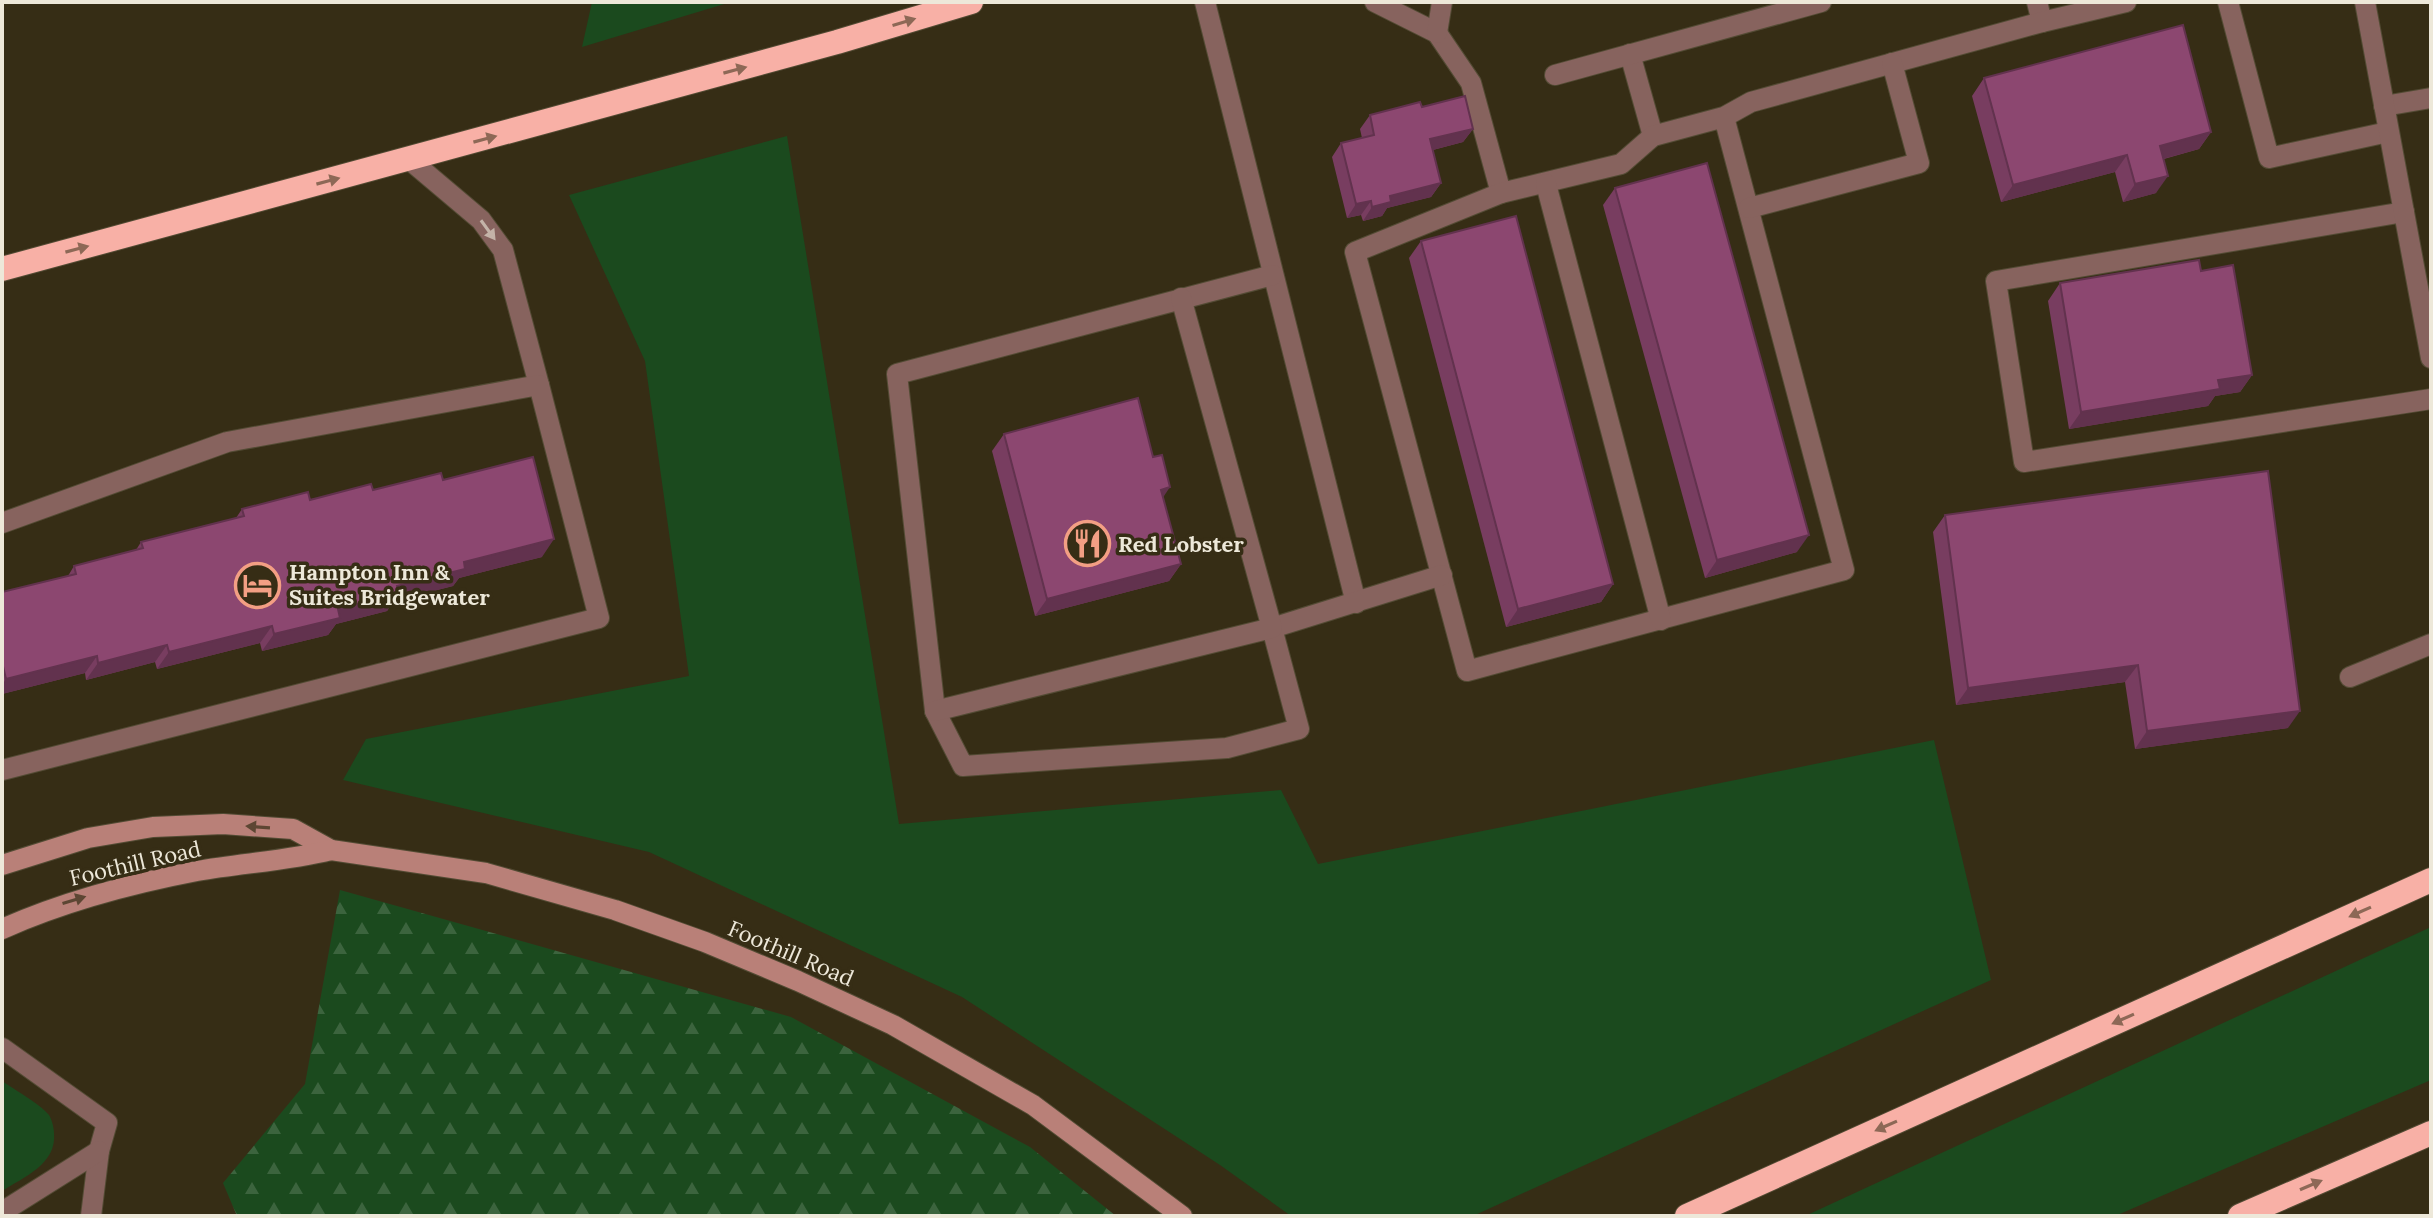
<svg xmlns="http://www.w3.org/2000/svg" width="2433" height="1218" font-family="Lora,serif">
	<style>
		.grass { fill: #1b4a1e }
		.forest { fill: url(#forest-firs) }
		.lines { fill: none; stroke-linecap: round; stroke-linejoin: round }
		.lane-casing { stroke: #534b34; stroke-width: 22 }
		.street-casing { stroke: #534b34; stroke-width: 22 }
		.secondary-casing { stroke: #534b34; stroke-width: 22 }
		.highway-casing { stroke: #534b34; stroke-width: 26 }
		.lane { stroke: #87635e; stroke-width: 20 }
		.street { stroke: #87635e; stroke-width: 20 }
		.secondary { stroke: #b98078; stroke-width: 20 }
		.highway { stroke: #f8b0a6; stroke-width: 24 }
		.wall { fill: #783d60 }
		.shaded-wall { fill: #62324e }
		.building { fill: #8c4770; stroke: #62324e; stroke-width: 2 }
		.oneway { fill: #8d6856 }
		.oneway2 { fill: #c4b3a8 }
		.oneway3 { fill: #5d4633 }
		.labels { text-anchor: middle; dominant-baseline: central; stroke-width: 7; stroke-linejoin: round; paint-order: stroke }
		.poi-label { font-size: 22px; font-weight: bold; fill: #ede8d9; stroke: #362d15; text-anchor: start }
		.street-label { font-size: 22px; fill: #ede8d9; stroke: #362d15 }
	</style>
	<defs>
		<pattern id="forest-firs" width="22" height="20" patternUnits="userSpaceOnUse" patternTransform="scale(2)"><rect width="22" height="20" fill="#1b4a1e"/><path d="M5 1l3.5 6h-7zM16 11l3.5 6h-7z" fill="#3c643e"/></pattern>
	</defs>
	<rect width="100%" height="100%" fill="#362d15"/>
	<!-- grass -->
	<g class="grass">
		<polygon points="592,2 731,2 582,47"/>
		<polygon points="787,136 899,824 1281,790 1318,864 1934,740 1991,980 1473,1216 1291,1216 1220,1165 962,997 649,852 343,780 366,739 689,676 645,361 569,195"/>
		<polygon points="2431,927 2431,1080 2115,1216 1805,1216"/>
		<path d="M2,1081C15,1090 40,1104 49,1115C52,1120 54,1128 54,1133C57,1164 24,1177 2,1191Z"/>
	</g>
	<!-- forest -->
	<polygon class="forest" points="340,890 791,1017 1030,1147 1116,1216 237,1216 223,1183 305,1084"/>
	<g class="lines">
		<defs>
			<g id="lane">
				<polyline points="1205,2 1356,603"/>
				<polyline points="1375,2 1437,33 1471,83 1501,193"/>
				<polyline points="2037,2 2042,22"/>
				<polyline points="2228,2 2269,158 2388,132"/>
				<polyline points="1437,33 1442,2"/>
				<polyline points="1630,54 1653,136"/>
				<polyline points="1555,75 1821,2"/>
				<polyline points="2384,106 2431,98"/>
				<polyline points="1724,117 1844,570 1467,671 1355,252 1501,193 1621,164 1653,136 1724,117 1751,102 2042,22 2126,2"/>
				<polyline points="410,160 481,220 503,250 539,385"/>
				<polyline points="1546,184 1661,620"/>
				<polyline points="1749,208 1919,163 1892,63"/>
				<polyline points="2404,212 1996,281 2024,462 2431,399"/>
				<polyline points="1273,275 897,374 935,711 963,766 1227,748 1299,729 1272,628 1442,575"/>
				<polyline points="2,523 227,442 539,385 599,618 2,770"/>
				<polyline points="935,711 1272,628 1181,298"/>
				<polyline points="2,1048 107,1123 99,1151 91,1216"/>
				<polyline points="2,1212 99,1151"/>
			</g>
			<g id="street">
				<polyline points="2365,2 2431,358"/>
				<polyline points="2350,677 2431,644"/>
			</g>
			<g id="secondary">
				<polyline points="2,865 88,838 153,827 223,824 293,829 331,850 486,873 615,910 705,942 798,981 893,1025 1033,1105 1182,1216"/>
				<path d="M2,929C65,901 129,884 197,871C242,863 287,861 331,850"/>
			</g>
			<g id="highway">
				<polyline points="2,269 837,42 971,2"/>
				<polyline points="1687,1216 2431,880"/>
				<polyline points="2240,1216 2431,1133"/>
			</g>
		</defs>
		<!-- lane casing -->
		<use href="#lane" class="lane-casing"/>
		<!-- street casing -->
		<use href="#street" class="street-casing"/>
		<!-- secondary casing -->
		<use href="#secondary" class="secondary-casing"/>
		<!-- highway casing -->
		<use href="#highway" class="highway-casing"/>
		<!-- lane -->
		<use href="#lane" class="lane"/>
		<!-- street -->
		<use href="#street" class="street"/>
		<!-- secondary -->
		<use href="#secondary" class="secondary"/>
		<!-- highway -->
		<use href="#highway" class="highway"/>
	</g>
	<!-- wall -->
	<g class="wall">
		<polygon points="1984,78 2211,132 2199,149 2164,159 2156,193 2123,202 2115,172 2001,202 1972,96"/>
		<polygon points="1422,107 1473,129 1463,142 1433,150 1441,183 1431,197 1387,208 1382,216 1363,221 1361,215 1347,218 1332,157 1341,143 1362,138 1360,129 1370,115"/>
		<polygon points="1615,188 1797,552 1705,578 1603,205"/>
		<polygon points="1421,241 1613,584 1601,602 1506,627 1409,258"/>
		<polygon points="2201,271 2252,375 2240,392 2215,396 2208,406 2069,429 2048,301 2060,283"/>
		<polygon points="1004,434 1163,498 1181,564 1169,581 1035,616 992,451"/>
		<polygon points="443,480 542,557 459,578 453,586 394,601 387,611 336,624 328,635 262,651 260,643 157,669 155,662 86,680 85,673 2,694 2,592 68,576 74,566 136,550 141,542 236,518 242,509"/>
		<polygon points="1945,515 2288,728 2135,749 2125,682 1956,705 1933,532"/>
	</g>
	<!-- shaded-wall -->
	<g class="shaded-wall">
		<polygon points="1473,129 1463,142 1421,153 1430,139"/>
		<polygon points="2211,132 2199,149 2148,163 2160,146"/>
		<polygon points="2127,155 2115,172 2001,202 2013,185"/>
		<polygon points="2168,176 2156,193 2123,202 2135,184"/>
		<polygon points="1441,183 1431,197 1387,208 1382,216 1363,221 1372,207 1390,196"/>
		<polygon points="1371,201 1361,215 1347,218 1356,204"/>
		<polygon points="2252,375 2240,392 2215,396 2208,406 2069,429 2081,412 2218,380"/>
		<polygon points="1170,487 1158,505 1161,490"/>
		<polygon points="1809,535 1797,552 1705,578 1717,560"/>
		<polygon points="554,539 542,557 459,578 453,586 394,601 387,611 336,624 328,635 262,651 274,634 397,586 464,562"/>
		<polygon points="1181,564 1169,581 1035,616 1047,599"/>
		<polygon points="1613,584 1601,602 1506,627 1518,609"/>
		<polygon points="272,626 260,643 157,669 169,652"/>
		<polygon points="167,645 155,662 86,680 98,663"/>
		<polygon points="97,656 85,673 2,694 2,685 6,679"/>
		<polygon points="2138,665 2125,682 1956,705 1968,688"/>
		<polygon points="2300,711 2288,728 2135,749 2147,731"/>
	</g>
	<!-- building -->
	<g class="building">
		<polygon points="2183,25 2211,132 2160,146 2168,176 2135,184 2127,155 2013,185 1984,78"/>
		<polygon points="1465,96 1473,129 1430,139 1441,183 1390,196 1391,202 1372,207 1371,201 1356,204 1341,143 1374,135 1370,115 1420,102 1422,107"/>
		<polygon points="1707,163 1809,535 1717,560 1615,188"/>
		<polygon points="1516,216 1613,584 1518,609 1421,241"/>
		<polygon points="2199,260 2201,271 2233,265 2252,375 2218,380 2220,389 2081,412 2060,283"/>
		<polygon points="1138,398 1153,457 1162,455 1170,487 1161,490 1181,564 1047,599 1004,434"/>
		<polygon points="533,457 554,539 464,562 465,569 397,586 399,594 338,609 340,618 274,634 272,626 169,652 167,645 98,663 97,656 6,679 2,662 2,592 76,574 74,566 143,548 141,542 244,516 242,509 308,492 310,500 371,484 373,490 441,473 443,480"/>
		<polygon points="2268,471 2300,711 2147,731 2138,665 1968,688 1945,515"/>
	</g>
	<!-- one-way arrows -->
	<defs><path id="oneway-solid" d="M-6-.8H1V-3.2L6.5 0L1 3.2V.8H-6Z" transform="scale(2)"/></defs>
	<g class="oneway">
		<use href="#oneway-solid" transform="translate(904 22) rotate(-17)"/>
		<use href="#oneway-solid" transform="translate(735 70) rotate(-15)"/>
		<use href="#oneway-solid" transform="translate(485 139) rotate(-15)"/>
		<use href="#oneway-solid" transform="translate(328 181) rotate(-15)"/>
		<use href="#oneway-solid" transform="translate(77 249) rotate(-15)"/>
		<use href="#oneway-solid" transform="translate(2360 912) rotate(156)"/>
		<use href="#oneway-solid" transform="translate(2123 1019) rotate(156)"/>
		<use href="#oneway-solid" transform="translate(1886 1126) rotate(156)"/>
		<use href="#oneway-solid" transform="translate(2311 1185) rotate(-23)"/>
	</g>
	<use class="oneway2" href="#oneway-solid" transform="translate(488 230) rotate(54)"/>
	<g class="oneway3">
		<use href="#oneway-solid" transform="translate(258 827) rotate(-176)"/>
		<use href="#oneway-solid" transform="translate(74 900) rotate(-17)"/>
	</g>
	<!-- icons -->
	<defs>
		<symbol id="restaurant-ring" viewBox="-11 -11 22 22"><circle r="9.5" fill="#362d15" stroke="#f39f84" stroke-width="1.5"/><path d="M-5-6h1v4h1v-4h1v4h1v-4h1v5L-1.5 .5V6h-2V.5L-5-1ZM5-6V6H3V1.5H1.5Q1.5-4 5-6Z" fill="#f39f84"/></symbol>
		<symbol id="hotel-ring" viewBox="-11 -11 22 22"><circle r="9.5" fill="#362d15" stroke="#f39f84" stroke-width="1.5"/><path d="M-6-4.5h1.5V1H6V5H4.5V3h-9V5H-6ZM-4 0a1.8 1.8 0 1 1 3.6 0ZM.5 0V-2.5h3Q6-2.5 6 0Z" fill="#f39f84"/></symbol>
	</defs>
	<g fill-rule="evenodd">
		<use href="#restaurant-ring" x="1062" y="518" width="51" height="51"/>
		<use href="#hotel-ring" x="232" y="560" width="51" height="51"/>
	</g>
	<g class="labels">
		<!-- poi labels -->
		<g class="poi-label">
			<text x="1118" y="544">Red Lobster</text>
			<text x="289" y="572">Hampton Inn &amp;<tspan x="289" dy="25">Suites Bridgewater</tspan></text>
		</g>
		<!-- street labels -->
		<g class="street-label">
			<text transform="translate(135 863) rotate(-13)">Foothill Road</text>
			<text transform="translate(791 953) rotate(23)">Foothill Road</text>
		</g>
	</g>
	<!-- border -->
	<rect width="2433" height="1218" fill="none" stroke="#ede8d9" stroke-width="8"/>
</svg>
